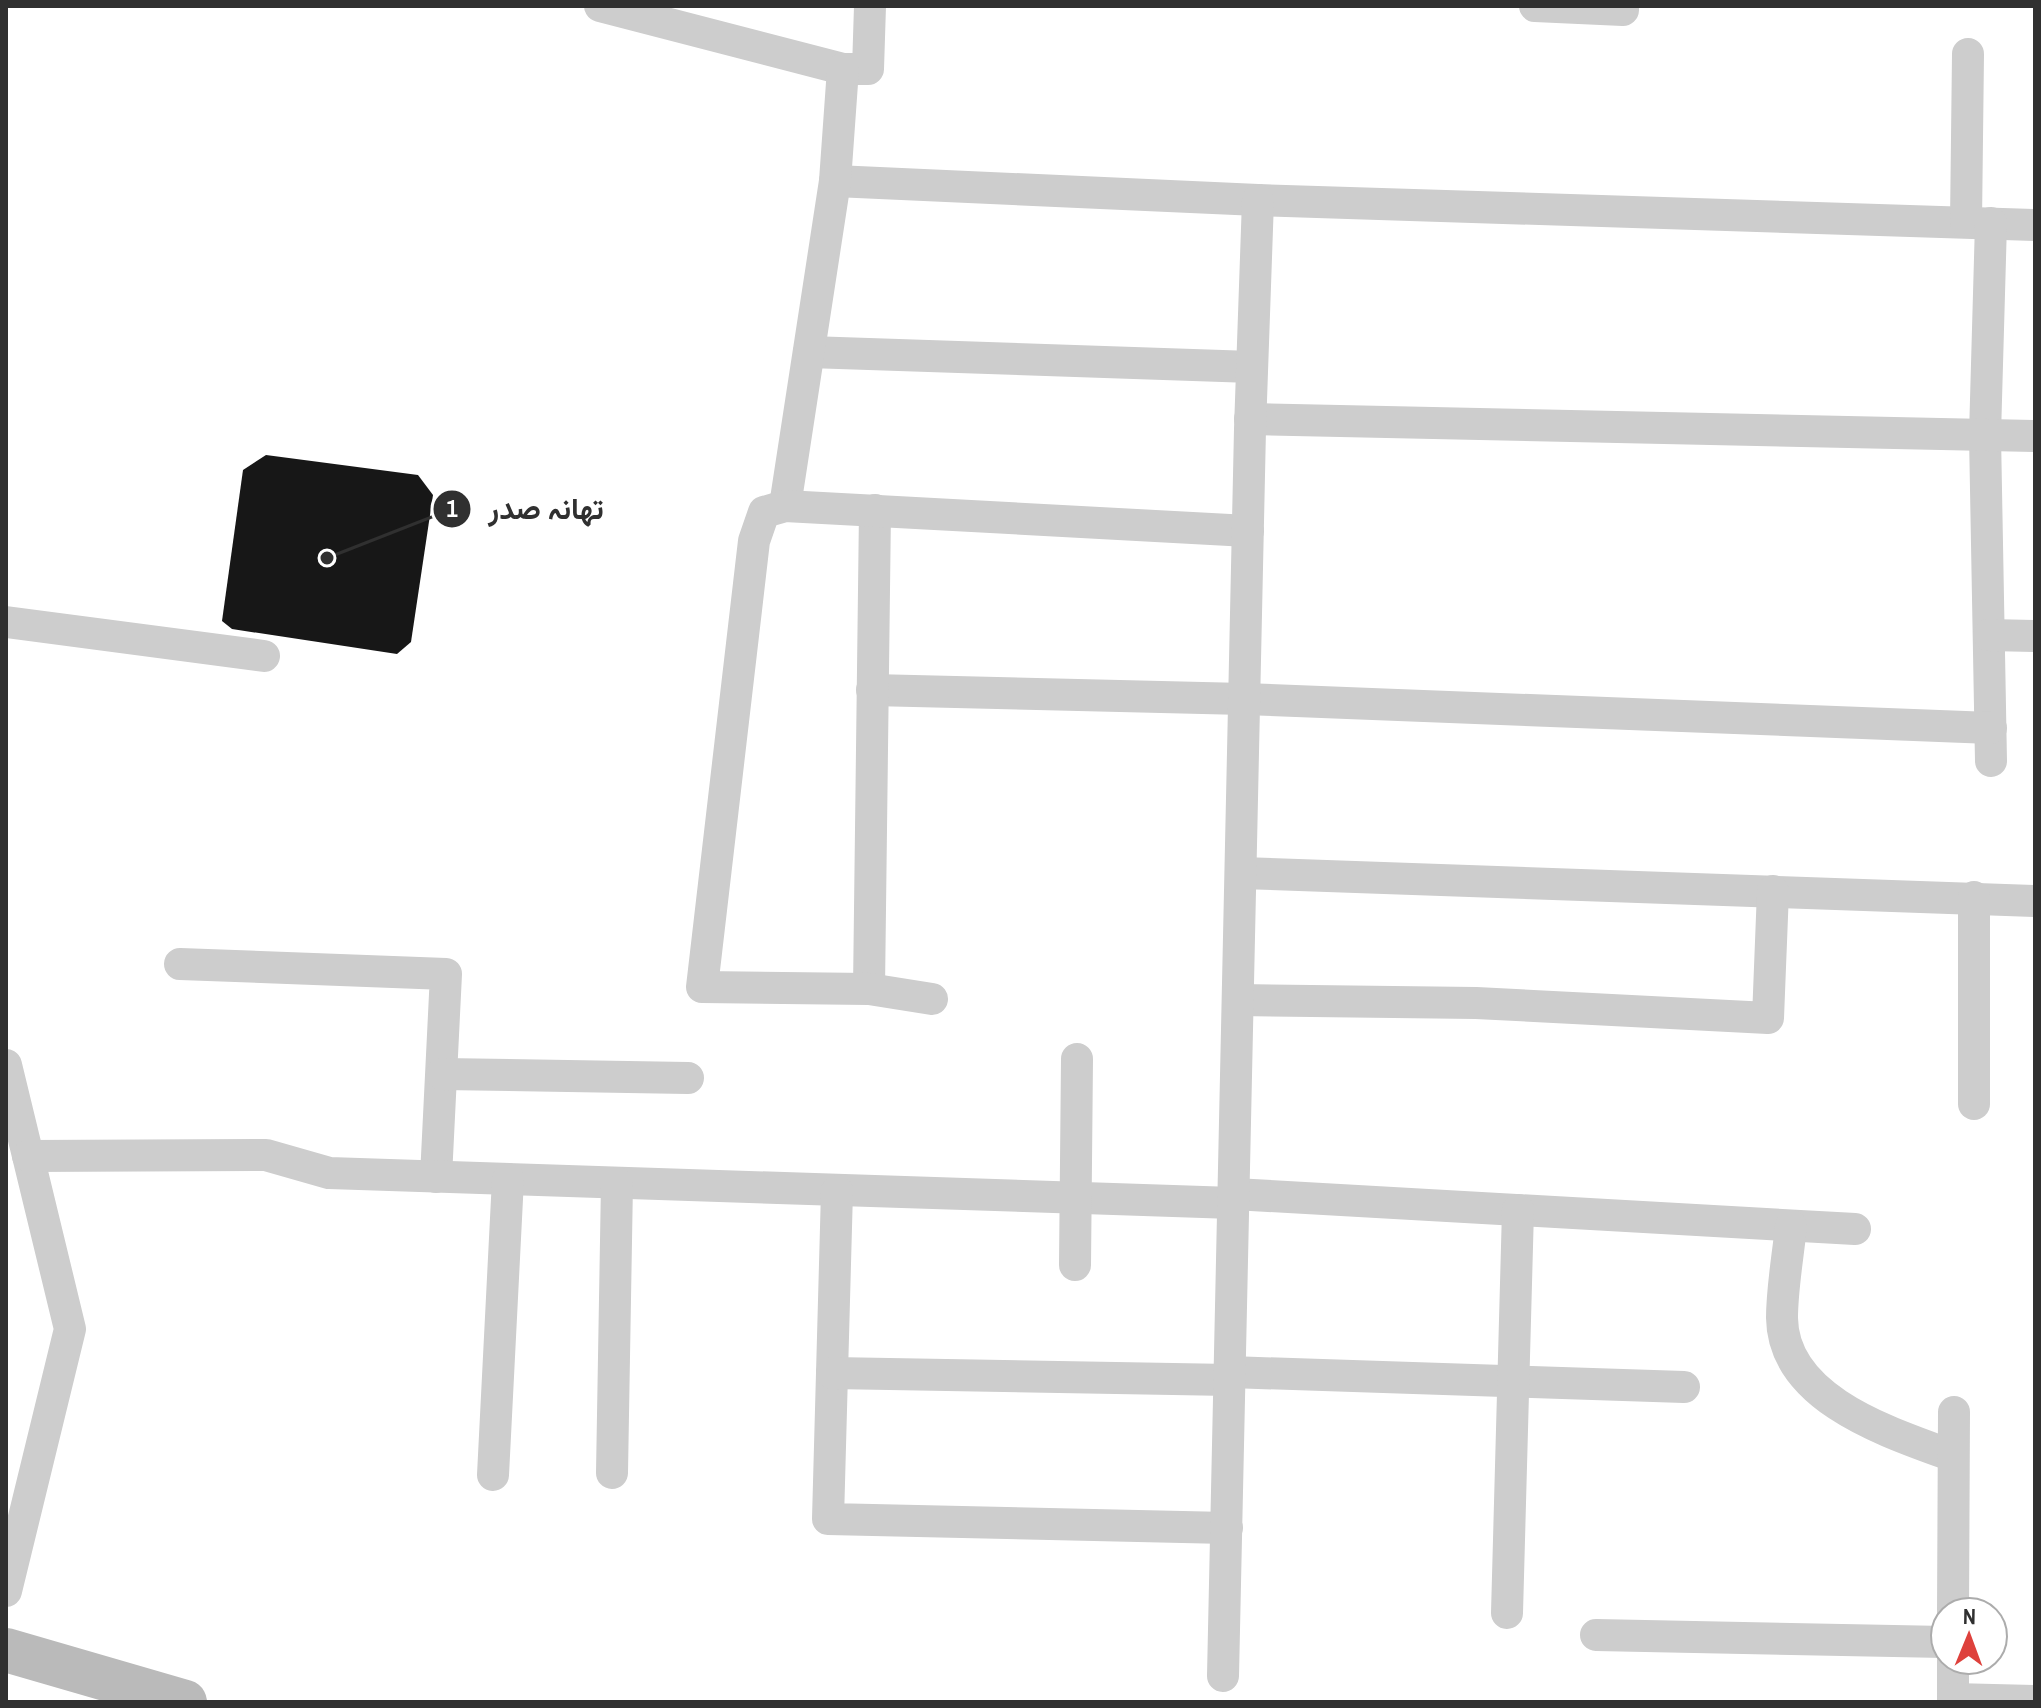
<svg xmlns="http://www.w3.org/2000/svg" width="2041" height="1708" font-family="'Archivo Narrow',Vazirmatn,sans-serif">
	<style>
		.building { fill: #171717 }
		.lines { fill: none; stroke-linecap: round; stroke-linejoin: round }
		.minor { stroke: #cdcdcd; stroke-width: 32 }
		.secondary { stroke: #bababa; stroke-width: 44 }
		.leader { fill: none; stroke: #303030; stroke-width: 3 }
		.callout-dot { fill: #303030; stroke: #fff; stroke-width: 3 }
		.mark-label { font-size: 24px; text-anchor: middle; font-weight: bold; fill: #fff }
		.callout-label { font-size: 30px; text-anchor: middle; font-weight: bold; fill: #303030; stroke: #fff; stroke-width: 8; stroke-linejoin: round; paint-order: stroke }
	</style>
	<rect width="100%" height="100%" fill="#fff"/>
	<!-- building -->
	<polygon class="building" points="266,455 418,475 433,495 411,642 397,654 232,629 222,621 243,470"/>
	<g class="lines">
		<!-- minor -->
		<g class="minor">
			<polyline points="600,6 843,69 868,69 870,6"/>
			<polyline points="1535,6 1623,10 1623,6"/>
			<polyline points="835,181 1258,200 2035,225"/>
			<polyline points="1966,222 1968,54"/>
			<polyline points="1991,223 1985,435 1991,761"/>
			<polyline points="809,352 1252,367"/>
			<polyline points="1250,419 2035,436"/>
			<polyline points="785,506 835,181 843,69"/>
			<polyline points="6,622 264,656"/>
			<polyline points="1989,635 2035,636"/>
			<polyline points="872,690 1244,699 1991,728"/>
			<polyline points="1241,873 2035,901"/>
			<polyline points="180,964 446,974 436,1177"/>
			<polyline points="869,989 875,510"/>
			<polyline points="932,999 869,989 702,987 754,541 764,512 785,506 1248,531"/>
			<polyline points="1238,1000 1476,1003 1768,1018 1773,891"/>
			<polyline points="6,1065 70,1329 6,1591"/>
			<polyline points="442,1074 688,1078"/>
			<polyline points="1974,1104 1974,897"/>
			<polyline points="28,1156 266,1155 329,1173 1233,1203"/>
			<polyline points="837,1191 828,1519 1227,1528"/>
			<polyline points="1234,1194 1855,1229"/>
			<path d="M1791,1226C1788,1256 1782,1288 1782,1318C1783,1400 1891,1433 1953,1456"/>
			<polyline points="1075,1265 1077,1059"/>
			<polyline points="1230,1372 1684,1387"/>
			<polyline points="832,1373 1230,1380"/>
			<polyline points="612,1473 617,1183"/>
			<polyline points="493,1475 508,1179"/>
			<polyline points="1953,1612 1954,1412"/>
			<polyline points="1507,1613 1518,1210"/>
			<polyline points="1596,1635 1945,1642"/>
			<polyline points="1953,1660 1953,1702"/>
			<polyline points="1223,1676 1250,429 1258,200"/>
			<polyline points="1953,1699 2035,1701"/>
		</g>
		<!-- secondary -->
		<polyline class="secondary" points="6,1650 185,1702"/>
	</g>
	<!-- callouts -->
	<path class="leader" d="M327 558L452 509"/>
	<g class="callout-dot">
		<circle cx="327" cy="558" r="8"/>
		<circle cx="452" cy="509" r="20"/>
	</g>
	<g class="mark-label">
		<text x="452" y="517">1</text>
	</g>
	<g class="callout-label">
		<text x="546" y="519">تھانہ صدر</text>
	</g>
	<!-- border -->
	<rect width="2041" height="1708" fill="none" stroke="#303030" stroke-width="16"/>
	<!-- north arrow -->
	<g transform="translate(1969 1636) rotate(1)"><circle r="38" fill="#ffffff" stroke="#acacac" stroke-width="2"/>
	<path d="M0-6L14 30L0 20L-14 30Z" fill="#de413c"/>
	<text y="-12" font-size="22" font-weight="bold" text-anchor="middle" fill="#303030">N</text>
	</g>
</svg>
